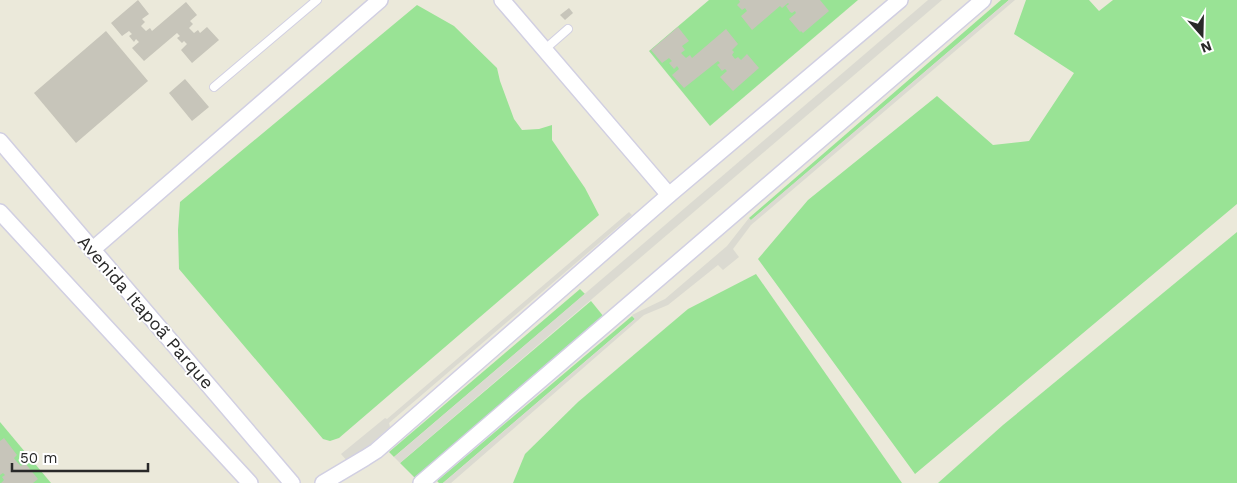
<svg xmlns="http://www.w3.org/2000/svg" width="1237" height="483" font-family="'Work Sans',sans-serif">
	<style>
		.green { fill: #99e395 }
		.plaza { fill: #dbdad1 }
		.building { fill: #c7c5ba }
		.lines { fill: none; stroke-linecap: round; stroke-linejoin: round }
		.lane-casing { stroke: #d1cfe2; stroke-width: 10 }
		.street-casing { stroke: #d1cfe2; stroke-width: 18 }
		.lane { stroke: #fff; stroke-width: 8 }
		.street { stroke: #fff; stroke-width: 15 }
		.labels { text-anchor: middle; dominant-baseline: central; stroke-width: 4; stroke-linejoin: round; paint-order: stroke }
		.street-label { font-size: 18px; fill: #292929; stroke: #fff }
	</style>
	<rect width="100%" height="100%" fill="#ebe9da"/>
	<!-- green -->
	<g class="green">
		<polygon points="709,0 858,0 710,126 649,51"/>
		<polygon points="1001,0 1009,0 750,221 749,218"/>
		<polygon points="1026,0 1089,0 1099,11 1113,0 1237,0 1237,204 915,474 758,259 808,200 937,96 993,145 1029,141 1074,73 1014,34"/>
		<polygon points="417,5 454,26 497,68 500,81 514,119 522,130 539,129 552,125 552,140 585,188 599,215 339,438 330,441 323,439 179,269 178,230 180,202"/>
		<polygon points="1237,232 1237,483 938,483 1003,425"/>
		<polygon points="756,274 902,483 513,483 525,454 578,402 688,309"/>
		<polygon points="580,289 585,294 394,457 389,452"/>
		<polygon points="591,301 604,317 415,478 400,463"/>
		<polygon points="632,316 635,319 443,483 439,483 437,481"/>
		<polygon points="0,422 51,483 0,483"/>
	</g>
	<!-- plaza -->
	<g class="plaza">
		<polygon points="928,0 942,0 400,463 394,457"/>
		<polygon points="1009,0 1015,0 751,225 733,249 739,257 723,270 718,265 668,305 644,315 451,483 443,483 635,319 632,315 642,310 665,299 727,246 749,218 751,220"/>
		<polygon points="629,212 632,215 389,423 390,427 349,463 341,454 385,418 387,419"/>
	</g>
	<!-- building -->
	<g class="building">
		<polygon points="138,0 149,14 142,19 145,22 141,26 146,31 150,28 152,31 186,2 197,15 190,21 193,24 189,28 194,33 198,30 200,33 207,27 219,40 192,63 181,50 187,44 184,41 182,43 177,38 180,36 177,33 144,61 132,48 139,42 136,39 134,42 129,36 132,34 129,31 122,36 111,23"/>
		<polygon points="739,0 820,0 829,11 803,33 801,31 800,32 789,19 796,13 795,11 792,13 790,12 786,6 789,4 788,3 782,8 780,6 752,30 741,16 747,11 745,8 742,10 737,5 740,2"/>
		<polygon points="569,8 573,13 565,20 560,15"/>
		<polygon points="678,27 689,41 682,46 685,50 681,53 686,58 690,55 692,58 726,29 738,44 732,50 734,52 732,55 735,59 738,57 741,60 747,54 759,68 733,91 732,90 720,77 727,71 725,69 722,71 718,66 717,65 720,63 718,61 684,88 672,75 679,69 677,66 674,69 669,63 672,61 669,58 662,63 651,50"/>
		<polygon points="106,31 148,81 76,143 34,93"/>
		<polygon points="185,79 209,107 192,121 169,93"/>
		<polygon points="4,438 17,455 14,458 16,461 21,466 25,463 38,479 33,483 1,483 4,480 2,477 5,475 3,473 0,475 0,441"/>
	</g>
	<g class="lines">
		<defs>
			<g id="lane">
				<polyline points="544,50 568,29"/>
				<polyline points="214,87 317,0"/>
			</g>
			<g id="street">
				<polyline points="502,0 669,195"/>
				<polyline points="0,141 292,483"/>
				<polyline points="0,212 250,483"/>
				<polyline points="92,250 380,0"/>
				<polyline points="323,483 365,458 376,451 669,195 900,0"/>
				<polyline points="421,483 983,0"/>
			</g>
		</defs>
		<!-- lane casing -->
		<use href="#lane" class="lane-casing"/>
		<!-- street casing -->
		<use href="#street" class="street-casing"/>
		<!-- lane -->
		<use href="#lane" class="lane"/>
		<!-- street -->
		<use href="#street" class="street"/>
	</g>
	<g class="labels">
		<!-- street labels -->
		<g class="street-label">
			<text transform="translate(146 312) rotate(49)">Avenida Itapoã Parque</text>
		</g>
	</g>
	<!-- north arrow -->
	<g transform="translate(1202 35) rotate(160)" stroke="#ffffff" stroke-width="4" paint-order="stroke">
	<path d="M0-4L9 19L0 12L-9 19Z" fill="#292929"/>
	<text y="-8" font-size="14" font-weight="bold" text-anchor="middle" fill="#292929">N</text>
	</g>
	<!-- scale -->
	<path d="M12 463v8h136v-8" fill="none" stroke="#292929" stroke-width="2.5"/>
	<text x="20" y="463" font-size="15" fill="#292929" stroke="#ffffff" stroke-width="4" paint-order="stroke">50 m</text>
</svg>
